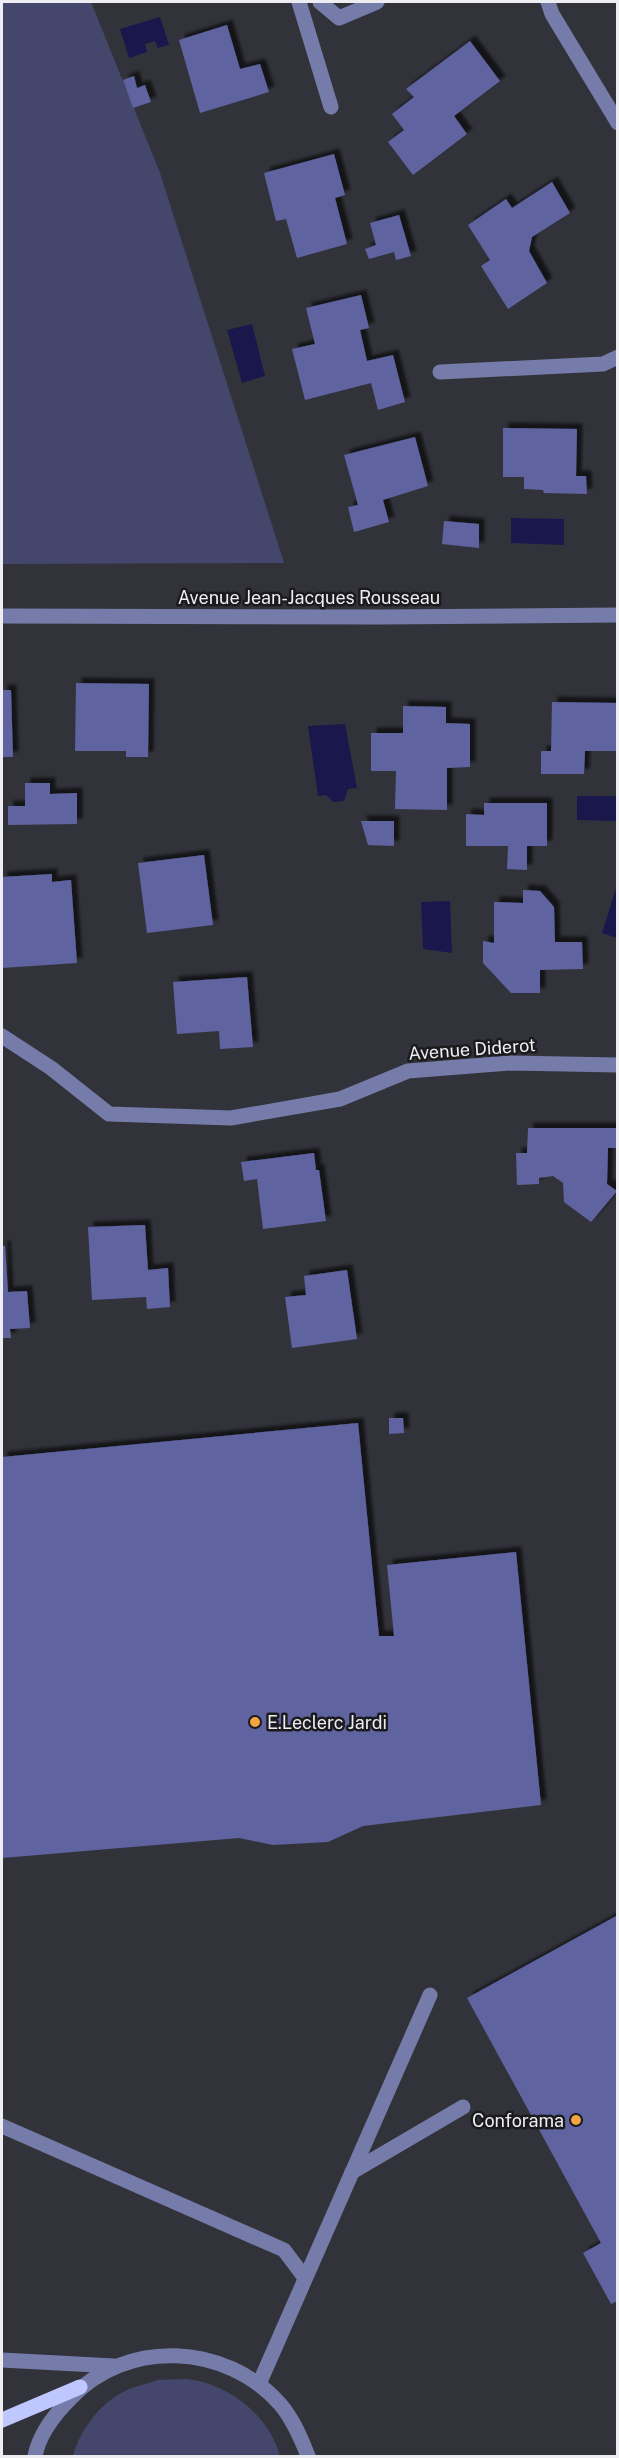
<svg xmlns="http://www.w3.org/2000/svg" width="619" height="2458" font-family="'Public Sans',sans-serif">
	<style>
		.green { fill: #44476b }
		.water { fill: #19174c }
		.building { fill: #5e63a0; filter: url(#shadow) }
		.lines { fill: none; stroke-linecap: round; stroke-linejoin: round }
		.minor { stroke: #767ca9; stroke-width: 15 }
		.major { stroke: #bfc7ff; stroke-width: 15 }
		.poi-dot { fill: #f2a542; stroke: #1b1b1e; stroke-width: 2 }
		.labels { text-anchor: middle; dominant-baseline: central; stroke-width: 5; stroke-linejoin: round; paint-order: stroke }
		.street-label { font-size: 18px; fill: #ededf2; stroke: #1b1b1e }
		.poi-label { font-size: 18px; fill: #ededf2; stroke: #1b1b1e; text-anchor: start }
	</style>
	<defs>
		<filter id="shadow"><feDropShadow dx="5.5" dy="-5.5" stdDeviation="1.5" flood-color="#0009"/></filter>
	</defs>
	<rect width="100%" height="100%" fill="#32333a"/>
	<!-- green -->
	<g class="green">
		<polygon points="2,2 91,2 160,173 284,563 2,564"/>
		<path d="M157,2380C169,2380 183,2378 194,2380C234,2388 269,2417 280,2456H73C80,2430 100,2403 125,2391C135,2386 147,2384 157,2380Z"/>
	</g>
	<!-- water -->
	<g class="water">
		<polygon points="160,17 169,45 158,48 155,41 145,44 147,52 129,58 120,29"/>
		<polygon points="252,324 265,376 242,383 227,330"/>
		<polygon points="511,518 564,519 564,545 511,543"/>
		<polygon points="345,724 357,788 348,789 344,801 333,802 326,795 318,796 308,726"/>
		<polygon points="577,796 617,796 617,821 577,820"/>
		<polygon points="617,885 618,938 617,938 602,933"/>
		<polygon points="450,901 452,953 423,949 421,902"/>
	</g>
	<!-- building -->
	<g class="building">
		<polygon points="227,25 240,69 260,64 269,92 200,113 179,40"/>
		<polygon points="470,41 500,81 454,116 467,134 413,175 388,142 404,130 392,114 414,97 406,89"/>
		<polygon points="134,76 137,88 145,85 151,102 133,108 123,80"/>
		<polygon points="334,154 345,195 335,198 347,244 297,258 286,219 276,221 264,173"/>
		<polygon points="552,182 570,213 532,237 529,251 547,283 508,309 481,266 490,260 468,225 506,199 512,208"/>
		<polygon points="399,215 411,256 396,260 394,252 369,259 365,249 376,245 370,223"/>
		<polygon points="361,295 369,328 360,330 367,361 393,355 405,402 378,410 371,383 305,400 292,349 315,344 306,308"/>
		<polygon points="503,428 577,429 576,476 586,476 587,494 544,493 543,490 524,489 524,477 503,477"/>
		<polygon points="415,437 428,486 383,500 389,522 354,532 348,507 358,505 344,455"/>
		<polygon points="444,521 479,524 479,548 442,544"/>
		<polygon points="76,683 149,684 148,757 126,757 126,751 75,751"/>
		<polygon points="2,690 11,690 13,757 2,757"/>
		<polygon points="552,702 618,703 618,751 585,751 584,774 541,774 541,751 551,751"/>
		<polygon points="403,706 446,707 446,723 470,724 470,767 447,768 447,810 395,809 396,771 371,771 371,733 403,733"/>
		<polygon points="25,783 50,783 50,794 77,793 77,824 8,825 8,806 25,806"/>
		<polygon points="484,803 547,803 547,846 527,846 527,870 507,869 508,846 466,846 466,814 484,815"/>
		<polygon points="361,821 394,821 394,846 368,845"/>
		<polygon points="204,855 213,925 147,933 138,863"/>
		<polygon points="52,874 52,882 71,880 77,963 2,968 2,877"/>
		<polygon points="523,890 540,891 554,907 555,942 582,942 583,969 540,970 540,993 511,993 483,963 483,941 494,943 494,902 523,903"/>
		<polygon points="247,977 253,1047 220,1049 219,1031 177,1034 173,982"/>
		<polygon points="528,1128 618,1128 618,1148 608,1148 607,1184 617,1191 591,1222 564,1202 563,1183 553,1176 539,1178 539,1184 517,1185 516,1153 527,1153"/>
		<polygon points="314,1153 316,1170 319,1170 326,1221 263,1229 257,1179 244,1181 241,1162"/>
		<polygon points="145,1225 148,1270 168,1268 170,1307 147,1309 146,1297 92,1300 88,1227"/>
		<polygon points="2,1246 5,1246 8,1292 27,1291 30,1328 10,1329 11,1338 2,1338"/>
		<polygon points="347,1270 357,1339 292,1348 285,1297 306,1295 304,1276"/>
		<polygon points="389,1418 403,1418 404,1433 389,1434"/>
		<polygon points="358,1423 379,1636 394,1636 387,1565 516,1552 541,1805 363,1826 328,1842 273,1845 239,1838 2,1858 2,1457"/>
		<polygon points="618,1915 618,2301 611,2304 583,2253 601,2243 467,1998"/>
	</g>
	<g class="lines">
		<!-- minor -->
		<g class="minor">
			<polyline points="299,2 331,107"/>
			<polyline points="320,2 339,18 377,2"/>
			<polyline points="548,2 552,14 618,123"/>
			<polyline points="440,372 603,364 618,357"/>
			<polyline points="2,616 381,617 618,615"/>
			<polyline points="2,1036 51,1068 109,1114 231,1118 340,1099 408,1071 510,1063 618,1065"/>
			<polyline points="2,2126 284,2250 305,2278"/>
			<polyline points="352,2172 463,2107"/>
			<polyline points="2,2360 114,2366"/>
			<polyline points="259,2384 430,1995"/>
			<path d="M35,2456C39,2435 55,2414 70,2399C126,2338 226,2343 280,2404C293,2419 301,2438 308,2456"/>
		</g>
		<!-- major -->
		<polyline class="major" points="2,2420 80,2387"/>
	</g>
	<!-- markers -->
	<g class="poi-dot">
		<circle cx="255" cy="1722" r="6"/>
		<circle cx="576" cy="2120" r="6"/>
	</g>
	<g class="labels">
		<!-- street labels -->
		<g class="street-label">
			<text x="309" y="597">Avenue Jean-Jacques Rousseau</text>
			<text transform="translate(472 1049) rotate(-4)">Avenue Diderot</text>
		</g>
		<!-- poi labels -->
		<g class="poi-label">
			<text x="267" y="1722">E.Leclerc Jardi</text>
			<text x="564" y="2120" text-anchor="end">Conforama</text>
		</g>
	</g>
	<!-- border -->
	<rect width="619" height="2458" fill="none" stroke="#ededf2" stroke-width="6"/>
</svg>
